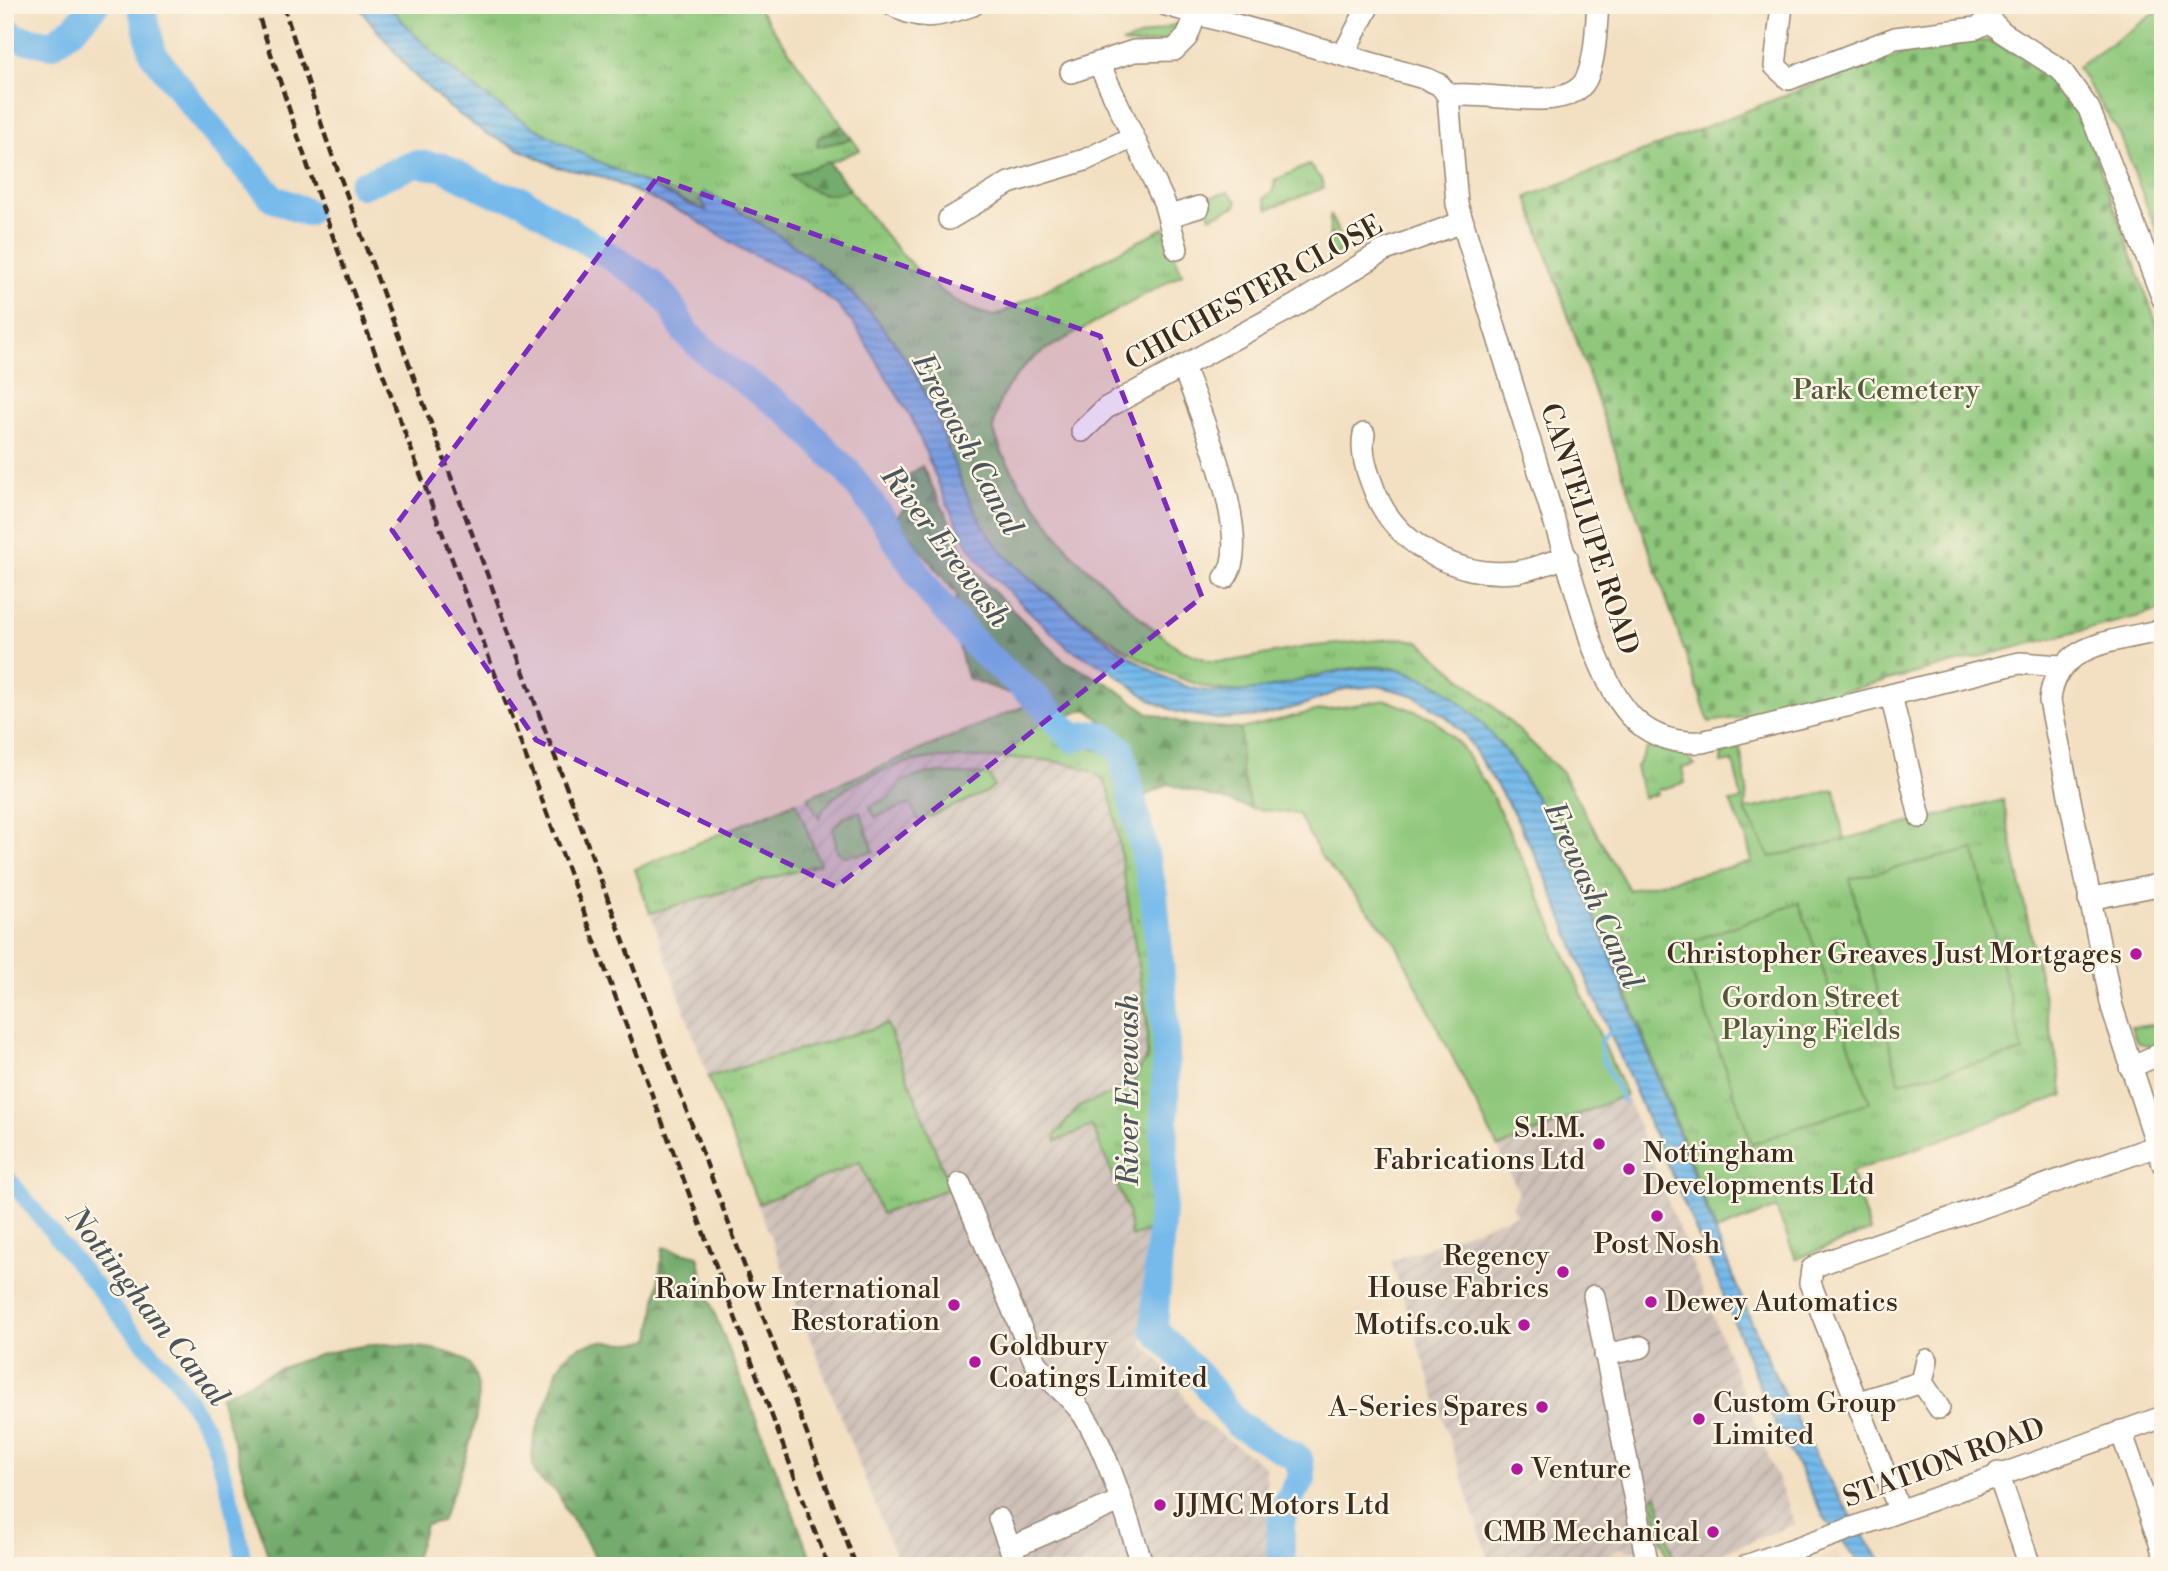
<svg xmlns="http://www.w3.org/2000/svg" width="2168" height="1571" font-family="'Libre Bodoni',serif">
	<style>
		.built { fill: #ecd2b9 }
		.industrial { fill: url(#industrial-furrows) }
		.grass { fill: url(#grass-tufts); stroke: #65794d; stroke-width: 2 }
		.forest { fill: url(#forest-firs); stroke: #576b45; stroke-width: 2 }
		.cemetery { fill: url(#cemetery-stones); stroke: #65794d; stroke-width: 2 }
		.garden { fill: #8fc87c; stroke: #65794d; stroke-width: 2 }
		.water { fill: url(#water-rules); stroke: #587284; stroke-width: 2 }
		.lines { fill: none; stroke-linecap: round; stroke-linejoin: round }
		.stream { stroke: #75baeb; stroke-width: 4.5 }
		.canal { stroke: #75baeb; stroke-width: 16 }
		.river { stroke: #75baeb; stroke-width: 28 }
		.minor-casing { stroke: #978470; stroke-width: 24 }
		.minor { stroke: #fff; stroke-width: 21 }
		.rail { stroke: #3b2a1e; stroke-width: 4.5; stroke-dasharray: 10 5; stroke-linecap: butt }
		.marked { fill: #7b2cbf; fill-opacity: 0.2; stroke: #7b2cbf; stroke-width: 5; stroke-dasharray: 14 9; stroke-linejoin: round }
		.poi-dot { fill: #b5179e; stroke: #fcf5e5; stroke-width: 2.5 }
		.labels { text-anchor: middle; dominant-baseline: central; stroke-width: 5; stroke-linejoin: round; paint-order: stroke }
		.street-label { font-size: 28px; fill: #3b2a1e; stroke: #fcf5e5 }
		.park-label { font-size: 28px; fill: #54593a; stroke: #fcf5e5 }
		.poi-label { font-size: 28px; fill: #3b2a1e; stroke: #fcf5e5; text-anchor: end }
		.water-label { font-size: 30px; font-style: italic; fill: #4c555c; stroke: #fcf5e5 }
	</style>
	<defs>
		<pattern id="industrial-furrows" width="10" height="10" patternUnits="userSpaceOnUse" patternTransform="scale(1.75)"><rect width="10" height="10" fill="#cec1b9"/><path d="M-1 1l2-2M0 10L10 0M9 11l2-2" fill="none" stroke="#b2a69f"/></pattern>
		<pattern id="grass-tufts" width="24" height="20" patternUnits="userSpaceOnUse" patternTransform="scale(1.75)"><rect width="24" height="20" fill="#8fc87c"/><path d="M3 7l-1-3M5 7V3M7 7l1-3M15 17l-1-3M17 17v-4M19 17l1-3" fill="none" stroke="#76a365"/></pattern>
		<pattern id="forest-firs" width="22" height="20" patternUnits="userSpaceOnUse" patternTransform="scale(1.75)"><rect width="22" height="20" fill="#73ac6c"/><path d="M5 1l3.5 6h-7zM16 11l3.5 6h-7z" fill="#608c58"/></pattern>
		<pattern id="cemetery-stones" width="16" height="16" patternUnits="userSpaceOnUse" patternTransform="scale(1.75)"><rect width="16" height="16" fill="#8fc87c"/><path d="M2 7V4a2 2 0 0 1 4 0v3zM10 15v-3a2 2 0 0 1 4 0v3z" fill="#76a365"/></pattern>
		<pattern id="water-rules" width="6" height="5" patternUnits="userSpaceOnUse" patternTransform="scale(1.75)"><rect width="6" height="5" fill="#75baeb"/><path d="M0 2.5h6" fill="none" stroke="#6197be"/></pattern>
	</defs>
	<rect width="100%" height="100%" fill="#fcf5e5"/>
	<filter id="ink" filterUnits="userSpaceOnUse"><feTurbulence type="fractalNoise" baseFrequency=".0143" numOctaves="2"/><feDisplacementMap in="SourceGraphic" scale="14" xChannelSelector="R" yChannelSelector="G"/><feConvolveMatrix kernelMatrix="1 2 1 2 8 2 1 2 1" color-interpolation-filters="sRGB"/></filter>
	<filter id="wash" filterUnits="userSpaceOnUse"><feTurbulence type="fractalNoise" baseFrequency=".00686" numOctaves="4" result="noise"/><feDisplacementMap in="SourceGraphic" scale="28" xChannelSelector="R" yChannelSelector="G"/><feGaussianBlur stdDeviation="1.57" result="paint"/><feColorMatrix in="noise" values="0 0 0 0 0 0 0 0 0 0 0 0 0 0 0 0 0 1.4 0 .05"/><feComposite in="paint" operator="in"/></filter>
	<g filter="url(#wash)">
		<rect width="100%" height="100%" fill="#f3dfc1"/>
		<!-- built -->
		<g class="built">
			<polygon points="1619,1548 1632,1551 1635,1566 1597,1566"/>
			<polygon points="1836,1551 1848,1566 1799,1566"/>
		</g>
		<!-- industrial -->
		<g class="industrial">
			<polygon points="1034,702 1074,744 1112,753 1127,805 1152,939 1160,1068 1142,1343 1170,1372 1196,1417 1265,1466 1271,1530 1270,1566 899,1566 708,1077 635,869"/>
			<polygon points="1626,1095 1795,1524 1688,1566 1669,1566 1663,1542 1632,1551 1619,1548 1597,1566 1491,1566 1391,1261 1517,1214 1512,1206 1519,1193 1498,1148"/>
		</g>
		<!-- grass -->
		<g class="grass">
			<path d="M389,5H756L860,150L828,163C868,211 931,309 996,316L1164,228L1182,274L1047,349L1027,363L1008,386L999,403L993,428L1002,453L1020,484L1072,554L1145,622L1181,650L1210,661H1231L1306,647L1401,638L1420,642L1493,706L1561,771L1629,890L1752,862L1746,837L1730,802L1742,800L1733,761L1721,763L1722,753L1740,748L1747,789L1745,810L1770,857L2003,800L2064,1095L1851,1172L1870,1231L1796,1259L1776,1208L1716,1231C1668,1102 1624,969 1561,847C1544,814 1524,771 1500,744C1484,727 1462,713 1444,699C1433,690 1419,674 1406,671C1353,655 1300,686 1249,691C1174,699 1071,613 1016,566C966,522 955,456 928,399C880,300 799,241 704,192L700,200L707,211C587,158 473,111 389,5Z"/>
			<polygon points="2163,8 2163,249 2120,134 2077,67"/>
			<polygon points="1180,23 1178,39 1139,45 1122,43"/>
			<polygon points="1309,165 1322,180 1323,188 1268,209 1264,198 1273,191 1275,180"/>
			<polygon points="1228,192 1237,201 1236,206 1210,217 1204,199"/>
			<polygon points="1330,214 1344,246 1329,261"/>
			<path d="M1034,702L1074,744L1112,753C1141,855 1161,963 1160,1070C1159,1123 1155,1177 1151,1230L1131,1237L1128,1211L1092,1126L1056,1141L1055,1136L1078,1107L1132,1085L1147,1055V1022L1114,811C1111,800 1110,789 1103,780C1076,751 972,759 932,758C899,762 831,785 819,818L808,797Z"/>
			<polygon points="1648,747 1688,756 1695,765 1682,768 1685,783 1657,790 1657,794 1643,798 1636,767"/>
			<polygon points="929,773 989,775 994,786 987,792 919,821 910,804 875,817 870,806 887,799 902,781"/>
			<polygon points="796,802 820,864 650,913 635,869"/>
			<polygon points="860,811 874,852 844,856 837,851 833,828 843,818"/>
			<polygon points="887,1024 950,1188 881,1214 860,1162 759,1204 708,1077"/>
			<polygon points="2163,1024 2163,1042 2151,1047 2137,1042 2131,1027"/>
			<polygon points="1657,1495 1675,1566 1669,1566 1652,1497"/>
		</g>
		<!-- forest -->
		<g class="forest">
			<polygon points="842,126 852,139 817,147 818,138"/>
			<path d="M828,162L850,189C829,201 807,191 791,175Z"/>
			<polygon points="922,466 968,559 989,587 1063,660 1109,684 1149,713 1190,725 1241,729 1241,770 1251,808 1168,784 1127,805 1112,753 1099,750 1105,724 1087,709 1052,721 1034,702 967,678 958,643 938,620 958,597 896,518 910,502 908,476"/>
			<path d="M663,1247L698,1256L707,1294L814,1566H599C590,1545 579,1529 566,1511C563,1505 561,1497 556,1491C550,1485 541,1484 536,1475C525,1449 541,1420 549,1396C555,1379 556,1361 574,1350C603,1332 625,1351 651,1338Z"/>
			<path d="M387,1344C410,1347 441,1347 462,1358C502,1381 455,1489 441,1521L425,1525L413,1566H271L220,1397C277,1368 321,1347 387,1344Z"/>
		</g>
		<!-- cemetery -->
		<polygon class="cemetery" points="1961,38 1969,41 1989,41 2028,59 2065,93 2086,130 2163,341 2163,610 1743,717 1709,722 1527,197 1860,66"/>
		<!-- garden -->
		<g class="garden">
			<polygon points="1386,700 1433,718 1461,746 1492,795 1531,877 1626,1095 1498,1148 1394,940 1322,858 1298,814 1251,808 1241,770 1241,729 1316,711"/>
			<polygon points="1835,790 1844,840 1770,857 1745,810"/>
			<polygon points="1974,849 2023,1052 1899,1082 1850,879"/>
			<polygon points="1799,903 1870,1102 1752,1144 1682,945"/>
		</g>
		<!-- water -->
		<path class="water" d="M357,5H389C471,108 577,152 693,206L707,211L701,199L704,192C798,240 885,304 930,403C954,457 967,517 1010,560C1048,597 1146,678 1196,689C1291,710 1369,622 1460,702C1540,771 1590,904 1628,1001C1702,1188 1765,1403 1885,1566H1862L1824,1517L1770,1413L1720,1286L1588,982L1546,877L1516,817L1466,736L1447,717L1413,695L1378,686L1344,689L1300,706L1261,716L1217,719L1177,712L1150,700L1110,670L1068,648L988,572L968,545L947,504L912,419L856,327L837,305L807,282L743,250L688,215L600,176L557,167L487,134L449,107L412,73Z"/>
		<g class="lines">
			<!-- stream -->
			<polyline class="stream" points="1614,1028 1600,1042 1603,1059 1623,1101"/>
			<!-- canal -->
			<polyline class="canal" points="5,1174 128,1326 175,1378 212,1437 232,1502 245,1566"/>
			<!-- river -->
			<g class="river">
				<polyline points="141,5 153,54 210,127 273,198 306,212"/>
				<polyline points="5,28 16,38 51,45 74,28 95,5"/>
				<path d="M362,185L415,164L443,167L491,192L522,200L650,282L669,302L686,333L715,360L790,413L847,471L882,518L931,594L981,651L1038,700L1074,739C1098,730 1103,734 1121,750L1154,894L1166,1034L1164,1179L1154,1329L1203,1380L1237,1424L1299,1459L1302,1479C1278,1510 1279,1528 1282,1566"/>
			</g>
		</g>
	</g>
	<g filter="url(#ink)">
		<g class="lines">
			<defs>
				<g id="minor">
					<path d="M893,5C921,23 943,15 973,5"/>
					<path d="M1166,5L1427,79L1440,85L1448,96L1457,204L1592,644C1614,699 1635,746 1702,742L2006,666L2020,663L2061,666"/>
					<polyline points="1782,5 1775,66 1789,79 1895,38 1976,28 1991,21"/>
					<polyline points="1983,5 1991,21 2002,32 2061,70 2089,109 2163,299"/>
					<polyline points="1343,55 1369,5"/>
					<polyline points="1099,64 1164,202 1177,249"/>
					<polyline points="1071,72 1134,51 1174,50 1187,37 1196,14"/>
					<path d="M1448,96C1487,89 1573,118 1588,75C1596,54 1596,27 1598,5"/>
					<polyline points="1170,216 1199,207"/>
					<polyline points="949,219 1009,183 1085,160 1133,137"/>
					<path d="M1183,366C1198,409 1255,540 1225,578"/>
					<polyline points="1082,431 1106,408 1296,305 1383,251 1463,222"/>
					<path d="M1364,434C1360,454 1368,474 1375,492C1396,545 1458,578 1515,572C1533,570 1550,562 1567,557"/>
					<path d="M2163,630C2118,641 2054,642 2050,701L2112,1007L2163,1164"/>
					<polyline points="1891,695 1920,817"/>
					<polyline points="2089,899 2163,884"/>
					<polyline points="2130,1067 2163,1053"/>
					<path d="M960,1184L1035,1362C1049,1382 1069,1394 1083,1414C1109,1453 1127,1520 1143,1566"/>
					<polyline points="1594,1296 1648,1566"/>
					<polyline points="1605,1355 1641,1347"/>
					<polyline points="1927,1360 1922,1382 1939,1408"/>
					<polyline points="1856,1403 1922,1382"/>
					<polyline points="2121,1431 2163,1552"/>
					<polyline points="1998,1473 2030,1566"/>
					<polyline points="1899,1509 1810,1283 1812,1269 1820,1264 2157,1146"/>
					<polyline points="999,1519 1017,1566"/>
					<polyline points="1011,1548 1120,1501"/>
					<polyline points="1746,1566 2163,1417"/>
				</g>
			</defs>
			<!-- minor casing -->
			<use href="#minor" class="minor-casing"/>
			<!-- minor -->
			<use href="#minor" class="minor"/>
			<!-- rail -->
			<g class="rail">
				<polyline points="255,5 310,173 374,350 828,1566"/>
				<polyline points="283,5 326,138 390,313 856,1566"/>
			</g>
		</g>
	</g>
	<!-- marked area -->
	<path class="marked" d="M657,178L1100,336L1202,597L836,887L536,740L392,530Z"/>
	<!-- markers -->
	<g class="poi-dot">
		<circle cx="2136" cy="954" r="7"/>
		<circle cx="1599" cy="1144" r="7"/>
		<circle cx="1629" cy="1169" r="7"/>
		<circle cx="1657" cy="1216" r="7"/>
		<circle cx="1563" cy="1272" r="7"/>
		<circle cx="1651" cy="1302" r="7"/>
		<circle cx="954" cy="1305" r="7"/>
		<circle cx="1524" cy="1325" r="7"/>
		<circle cx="975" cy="1362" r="7"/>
		<circle cx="1542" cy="1407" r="7"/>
		<circle cx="1699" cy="1419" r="7"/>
		<circle cx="1517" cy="1469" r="7"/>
		<circle cx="1160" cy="1505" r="7"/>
		<circle cx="1713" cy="1532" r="7"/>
	</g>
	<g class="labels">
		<!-- street labels -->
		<g class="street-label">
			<text transform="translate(1254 293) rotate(-29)">CHICHESTER CLOSE</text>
			<text transform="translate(1589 529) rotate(72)">CANTELUPE ROAD</text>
			<text transform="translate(1944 1463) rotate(-20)">STATION ROAD</text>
		</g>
		<!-- park labels -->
		<g class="park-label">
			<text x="1886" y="390">Park Cemetery</text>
			<text x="1811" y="998">Gordon Street<tspan x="1811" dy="32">Playing Fields</tspan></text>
		</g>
		<!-- poi labels -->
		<g class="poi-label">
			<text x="2122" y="954">Christopher Greaves Just Mortgages</text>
			<text x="1585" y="1128">S.I.M.<tspan x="1585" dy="32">Fabrications Ltd</tspan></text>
			<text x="1643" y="1153" text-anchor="start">Nottingham<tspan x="1643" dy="32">Developments Ltd</tspan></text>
			<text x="1657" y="1244" text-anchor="middle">Post Nosh</text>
			<text x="1549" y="1256">Regency<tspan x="1549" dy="32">House Fabrics</tspan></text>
			<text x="940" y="1289">Rainbow International<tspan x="940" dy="32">Restoration</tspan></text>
			<text x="1665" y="1302" text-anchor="start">Dewey Automatics</text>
			<text x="1510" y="1325">Motifs.co.uk</text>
			<text x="989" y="1346" text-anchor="start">Goldbury<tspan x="989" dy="32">Coatings Limited</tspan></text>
			<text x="1713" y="1403" text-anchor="start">Custom Group<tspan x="1713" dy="32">Limited</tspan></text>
			<text x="1528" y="1407">A-Series Spares</text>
			<text x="1531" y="1469" text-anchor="start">Venture</text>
			<text x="1174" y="1505" text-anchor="start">JJMC Motors Ltd</text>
			<text x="1699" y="1532">CMB Mechanical</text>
		</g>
		<!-- water labels -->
		<g class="water-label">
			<text transform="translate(967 445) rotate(62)">Erewash Canal</text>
			<text transform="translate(945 547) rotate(53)">River Erewash</text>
			<text transform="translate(1593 896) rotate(66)">Erewash Canal</text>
			<text transform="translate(1129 1090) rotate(-90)">River Erewash</text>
			<text transform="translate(147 1307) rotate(52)">Nottingham Canal</text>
		</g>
	</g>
	<!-- margin -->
	<rect width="2168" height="1571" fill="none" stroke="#fcf5e5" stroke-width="28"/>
</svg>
